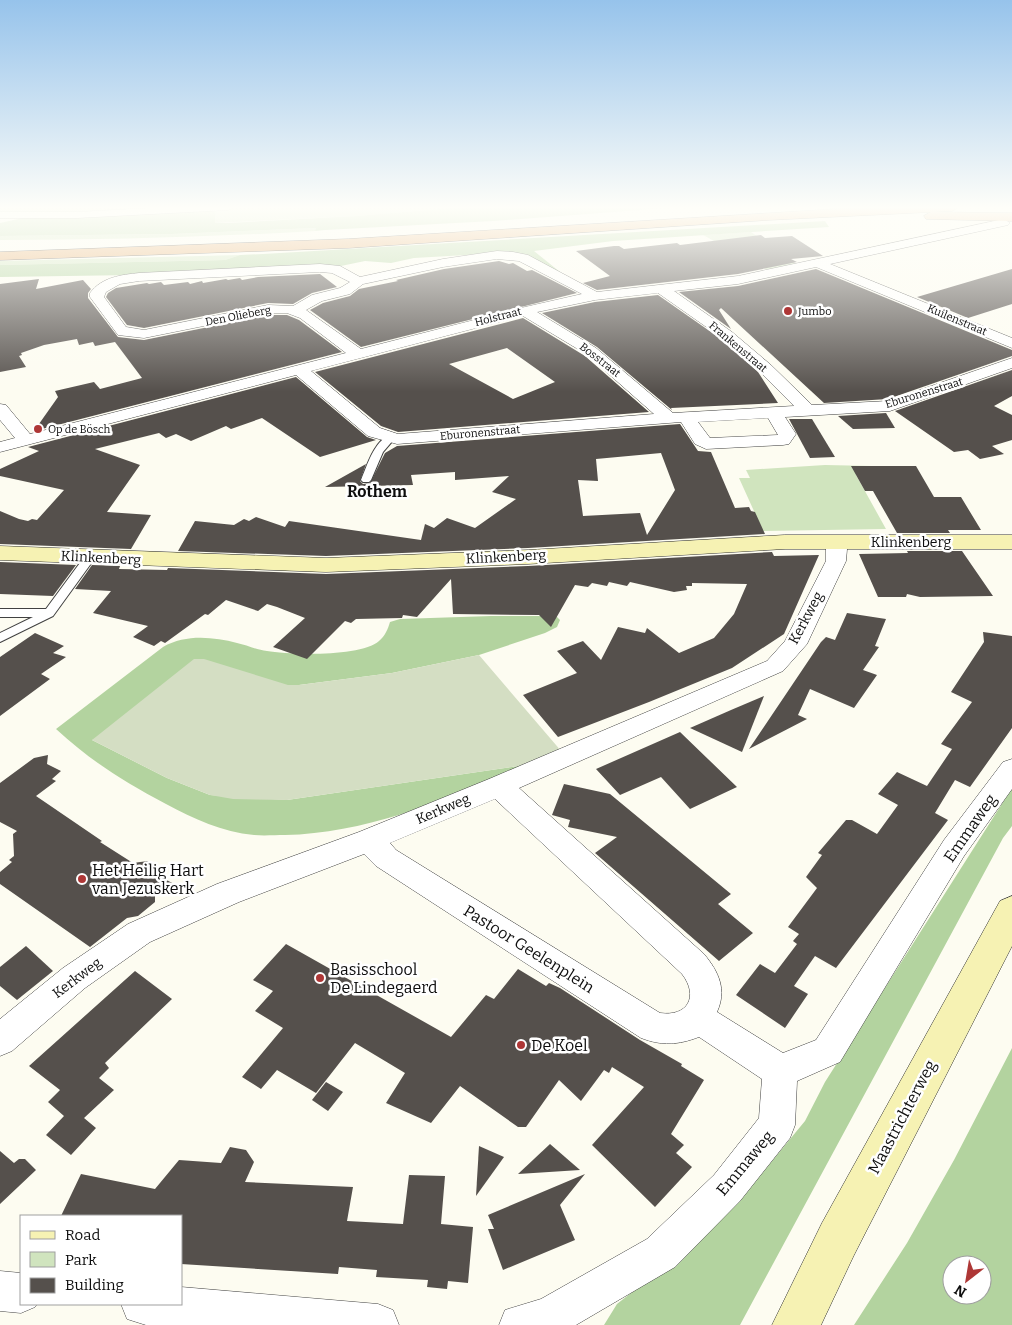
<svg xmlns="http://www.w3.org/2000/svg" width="1012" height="1325" font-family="Bitter,serif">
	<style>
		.green { fill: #d0e4be }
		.forest { fill: #b3d39f; fill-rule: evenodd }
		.cemetery { fill: #d4dec3 }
		.building { fill: #55504c; fill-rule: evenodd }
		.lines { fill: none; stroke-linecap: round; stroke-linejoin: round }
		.lane-casing { stroke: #414141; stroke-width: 2 }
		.street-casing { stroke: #414141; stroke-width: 1 }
		.secondary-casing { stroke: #303030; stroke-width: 1 }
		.highway-casing { stroke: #1f1f1f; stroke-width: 1 }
		.lane { fill: #fff; fill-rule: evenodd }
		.street { fill: #fff; fill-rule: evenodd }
		.secondary { fill: #f6f2b3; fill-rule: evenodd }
		.highway { fill: #e4a868; fill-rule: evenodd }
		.poi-dot { fill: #ae3736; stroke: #fff; stroke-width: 2 }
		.labels { text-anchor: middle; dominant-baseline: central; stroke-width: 5; stroke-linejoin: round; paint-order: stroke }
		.far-poi-label { font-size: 11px; fill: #0e0e0e; stroke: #fff; text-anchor: start }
		.far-street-label { font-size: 11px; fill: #0e0e0e; stroke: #fff }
		.street-label { font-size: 14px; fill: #0e0e0e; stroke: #fff }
		.quarter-label { font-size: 16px; font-weight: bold; fill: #0e0e0e; stroke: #fff }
		.near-street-label { font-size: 16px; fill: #0e0e0e; stroke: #fff }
		.near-poi-label { font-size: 16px; fill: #0e0e0e; stroke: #fff; text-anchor: start }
	</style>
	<rect width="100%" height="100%" fill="#fdfcf1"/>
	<!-- green -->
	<g class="green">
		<polygon points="0,207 463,207 356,216 215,223 216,208 0,216"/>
		<path d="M316,228L315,231C210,237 105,240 0,240V236L172,234Z"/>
		<polygon points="751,232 799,266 771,272 703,235"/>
		<polygon points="240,255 225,260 0,265 0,261"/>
		<polygon points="825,465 872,466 877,474 856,475 886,529 763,531 739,478 750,478 746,470"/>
	</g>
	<!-- forest -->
	<g class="forest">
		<polygon points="463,207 680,207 493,221 325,230 315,231 316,228 172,234 0,236 0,223 27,217 216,208 215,223 228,223 356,216"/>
		<polygon points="825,221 829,227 613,241 534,251 565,276 501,253 414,258 391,263 365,261 336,267 133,275 0,277 0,265 225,260 240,255 263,254"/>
		<path d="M491,616H556L560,620L557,627L545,633L479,655L392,673L299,685H288L92,740L167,778L210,795L287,800L539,763C457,794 374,833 285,835C275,835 264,836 254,835C222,832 194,819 166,804C123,781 92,762 56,729L163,647C186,634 213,637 237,643C247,645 257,650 267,651C289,655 362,657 379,641C385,636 388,629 390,622L400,619Z"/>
		<polygon points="1012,788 1012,826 1003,838 740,1325 604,1325 617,1304 669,1263 762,1173 805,1121 825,1082"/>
		<path d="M1012,1048V1325H854L907,1243L954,1160ZM952,1265H982V1295H952Z"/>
	</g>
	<!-- cemetery -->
	<polygon class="cemetery" points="479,655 562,752 539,763 287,800 233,799 210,795 167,778 92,740 194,659 204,659 288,685 299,685 392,673"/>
	<!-- building -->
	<g class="building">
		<polygon points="761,235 765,238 792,236 823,256 791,259 797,262 738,274 597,290 583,283 610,276 576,251 614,246 619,246 624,249 677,243 680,245"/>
		<polygon points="499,261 509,264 513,263 527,271 532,270 577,293 361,347 310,310 323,303 350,296 359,289 398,281 396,280 444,269"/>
		<polygon points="816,269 1012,350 1012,356 888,399 824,403 721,308 719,310 731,329 679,292 738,286"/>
		<polygon points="1012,269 1012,304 968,318 917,297"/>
		<polygon points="320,274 337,287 312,293 293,304 268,303 144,328 127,325 106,297 108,293 116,288 147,283 149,284 161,282 164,285 188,282 190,284 202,281 203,283 226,279 228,280 240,278 242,280 258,277"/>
		<polygon points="39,279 36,289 83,280 91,289 88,293 88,298 118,337 144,340 268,315 287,315 299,320 342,352 34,431 58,397 55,391 94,382 100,389 142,378 115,342 95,346 93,342 79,345 77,339 44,345 21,353 22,355 19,356 26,367 0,372 0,284"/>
		<polygon points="658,295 721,339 758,372 778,403 671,408 672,410 597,347 542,313 595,302"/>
		<path d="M523,318L585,356L649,412L398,432L381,426L315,372ZM507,348L555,382L513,399L449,364Z"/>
		<polygon points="1012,370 1012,396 994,406 1012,415 1012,440 992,446 1004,454 980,459 968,450 954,452 895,411"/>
		<polygon points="296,377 367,437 376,440 320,457 262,418 231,429 226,426 191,441 176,434 166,438 159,433 95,449 140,465 107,512 151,515 131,549 0,544 0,511 19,519 28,521 32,519 37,520 64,490 0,476 0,469 39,451 28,447"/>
		<polygon points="886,413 895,428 853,429 838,416"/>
		<polygon points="789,419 812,419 835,457 810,458"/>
		<path d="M680,424L698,451L711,452L735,508L749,507L751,511L755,512L765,534L528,548L326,556L178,551L195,521L234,525L244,519L249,521L256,517L285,527L289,521L421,540L425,524L434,528L447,518L475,528L516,499L492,492L509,476L455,480V472L411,475L413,485L325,487L366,464L360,481L363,484L370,483L385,453L397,446ZM661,453L675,490L647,535L640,513L583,516L578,480L598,481L596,459Z"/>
		<polygon points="851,466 916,466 934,497 961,497 981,530 948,530 950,533 897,533 873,491 865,491"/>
		<polygon points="907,551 962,551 993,596 920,597 907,594 906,597 878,597 859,554 908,553"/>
		<polygon points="772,552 774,556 819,555 784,634 732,668 649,702 558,737 523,695 577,673 557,651 583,641 601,660 618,627 645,633 647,628 679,653 714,638 734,614 747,584 692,583 692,586 686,586 687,590 674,592 630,582 627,586 609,582 607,586 592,583 588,587 575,585 551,627 539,615 453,614 451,579 417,617 403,615 402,618 356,619 351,623 345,621 307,659 273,647 305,618 277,607 267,604 258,611 226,600 208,615 205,614 165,643 161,641 154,646 133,637 148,626 93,613 111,591 75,589 92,565 120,566 119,569 167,570 168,568 326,574 528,566"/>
		<polygon points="0,562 76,565 53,596 0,594"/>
		<polygon points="847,613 886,619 875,646 879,647 863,670 877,675 854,708 810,689 798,715 807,719 749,749 821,642 826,637 835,640"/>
		<polygon points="983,632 1012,636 1012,728 970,787 955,780 935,813 948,820 836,968 815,956 794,986 808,994 785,1028 736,995 760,964 775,973 797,944 793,941 799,934 788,927 817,888 806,877 822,855 818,853 846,820 852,820 877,834 898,805 878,794 897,772 927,786 952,749 941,744 972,702 951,692 984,642"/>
		<polygon points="35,633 64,646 53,653 66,657 41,674 50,679 0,716 0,657"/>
		<polygon points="764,696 742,752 690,728 731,710"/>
		<polygon points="680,732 737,787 690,809 661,777 620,795 596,769"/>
		<polygon points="48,755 47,764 61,771 52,779 56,781 36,796 102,841 100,842 133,863 148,861 159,869 158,875 172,883 155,896 155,902 138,916 127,918 90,947 0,884 0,872 12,862 9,860 14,856 13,834 17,831 0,822 0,783 34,758"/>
		<polygon points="564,784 610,794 731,894 718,904 753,933 719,961 595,853 617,837 568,827 570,820 552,815"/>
		<polygon points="286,944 451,1037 486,995 494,999 518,969 546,986 549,983 560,988 640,1040 682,1064 681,1066 704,1080 671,1134 684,1145 676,1153 692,1167 655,1207 592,1145 644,1087 612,1067 609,1073 604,1070 581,1101 559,1080 526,1127 518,1127 460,1086 431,1123 386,1103 405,1073 355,1043 316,1093 277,1070 261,1089 242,1077 283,1028 255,1011 273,991 253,980"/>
		<polygon points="26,946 53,971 17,1000 0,986 0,967"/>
		<polygon points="135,971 172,999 105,1063 109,1068 99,1078 114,1090 84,1118 96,1128 71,1155 46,1135 64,1116 48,1102 60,1090 29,1066"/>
		<polygon points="326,1082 343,1092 328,1111 312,1100"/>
		<polygon points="550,1144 580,1170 518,1174"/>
		<polygon points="479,1146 504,1157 476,1196"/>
		<polygon points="230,1147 246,1150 254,1162 245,1182 353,1187 347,1221 403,1224 409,1175 445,1176 441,1224 473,1227 468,1283 448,1281 447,1289 427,1287 428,1280 376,1277 377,1270 339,1267 338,1274 181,1264 181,1216 61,1216 81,1174 155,1189 179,1160 221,1163"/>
		<polygon points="0,1151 14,1163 19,1159 25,1159 36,1170 0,1204"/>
		<polygon points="585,1174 560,1205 575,1240 503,1270 488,1229 494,1229 488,1215"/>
	</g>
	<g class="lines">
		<defs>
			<g id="lane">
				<path d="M390,435L395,438L383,452L371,480L369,482H363L361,480C367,466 374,441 390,435Z"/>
				<polygon points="89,555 95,558 53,616 0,642 0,633 33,617 0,617 0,609 46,609 85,556"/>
			</g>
			<g id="street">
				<polygon points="169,207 234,207 228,210 77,218 0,218 0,212 77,212"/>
				<path d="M1004,219L1010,223L1008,225L830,264L1012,338V348L816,267L738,284L674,291L732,332L771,365L812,405L888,401L1012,358V368L890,411L785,417L796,434L789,444L783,445L706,449L695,444L681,422L397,444L368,436L296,375L0,452V442L15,438L0,420V404L6,405L30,434L346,353L300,318L287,313H268L144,338L118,335L90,297V293C102,277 121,275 139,273L320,264L340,266L360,277L443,259L497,251L513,252L528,255L597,292L738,276ZM497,259L519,261L582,294L525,307L361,349L306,310L322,301L350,294L363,284L443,267ZM320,272L332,273L350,282L340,288L312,295L293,306L268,305L144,330L126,327L104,297L106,292L120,284L139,281ZM658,293L722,338L759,371L794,406L673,413L596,348L537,312L595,300ZM523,316L586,354L654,414L398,434L380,428L311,371ZM768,418L778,435L710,438L698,422Z"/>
				<path d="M836,536L843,538L847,549L846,561L807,644L783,671L519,788L704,954C719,972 727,990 717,1012L783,1053L816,1040L944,840L1003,762L1012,759V789L964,856L840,1062L797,1081L795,1125L790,1138L740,1201L675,1267L576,1325H499L505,1310L541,1299L647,1239L714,1175L759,1118L762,1079L699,1037C678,1045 662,1046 641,1038L376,866L364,854L239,902L150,942L85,988L12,1051L0,1056V1019L63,968L128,924L217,884L359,832L489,779L767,661L785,641L826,561V542L829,538ZM495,799L682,974C699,996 688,1017 660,1013L396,850L390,843Z"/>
				<polygon points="0,1271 21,1273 21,1304 37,1304 35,1307 21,1313 0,1311"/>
				<polygon points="181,1287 378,1304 393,1310 399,1325 146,1325 127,1319 121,1304 181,1304"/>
			</g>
			<g id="secondary">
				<polygon points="785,535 1012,535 1012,549 785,549 528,564 326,572 0,560 0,546 326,558 528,550"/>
				<polygon points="1012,896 1012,946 854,1255 821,1325 772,1325 822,1223 1000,901"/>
			</g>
			<g id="highway">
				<polygon points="869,207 959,207 952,211 769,220 348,248 0,260 0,252 348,239"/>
				<polygon points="931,212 1012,213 1012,221 926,219 924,216"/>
			</g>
		</defs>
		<!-- lane casing -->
		<use href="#lane" class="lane-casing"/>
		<!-- street casing -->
		<use href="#street" class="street-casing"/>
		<!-- secondary casing -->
		<use href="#secondary" class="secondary-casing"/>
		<!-- highway casing -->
		<use href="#highway" class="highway-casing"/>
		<!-- lane -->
		<use href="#lane" class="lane"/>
		<!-- street -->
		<use href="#street" class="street"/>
		<!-- secondary -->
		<use href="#secondary" class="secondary"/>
		<!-- highway -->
		<use href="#highway" class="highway"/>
	</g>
	<!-- sky -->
	<linearGradient id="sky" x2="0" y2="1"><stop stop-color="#96c3eb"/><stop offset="0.53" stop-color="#fefef9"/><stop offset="1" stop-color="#fefef9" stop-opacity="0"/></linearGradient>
	<rect width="1012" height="392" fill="url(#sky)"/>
	<!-- markers -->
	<g class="poi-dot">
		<circle cx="788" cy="311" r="5"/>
		<circle cx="38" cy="429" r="5"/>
		<circle cx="82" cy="879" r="5"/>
		<circle cx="320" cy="978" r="5"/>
		<circle cx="521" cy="1045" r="5"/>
	</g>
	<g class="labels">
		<!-- far-poi labels -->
		<g class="far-poi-label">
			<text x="798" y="311">Jumbo</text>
			<text x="48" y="429">Op de Bösch</text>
		</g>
		<!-- far-street labels -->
		<g class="far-street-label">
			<text transform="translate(238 316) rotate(-11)">Den Olieberg</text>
			<text transform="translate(498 317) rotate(-14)">Holstraat</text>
			<text transform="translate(957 320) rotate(23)">Kuilenstraat</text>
			<text transform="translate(738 347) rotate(40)">Frankenstraat</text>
			<text transform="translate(600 360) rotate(38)">Bosstraat</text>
			<text transform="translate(924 393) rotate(-17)">Eburonenstraat</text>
			<text transform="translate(480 433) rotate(-5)">Eburonenstraat</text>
		</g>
		<!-- street labels -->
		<g class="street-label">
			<text x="911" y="542">Klinkenberg</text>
			<text transform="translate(506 557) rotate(-3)">Klinkenberg</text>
			<text transform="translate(101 558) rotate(3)">Klinkenberg</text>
			<text transform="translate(806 618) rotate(-62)">Kerkweg</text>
			<text transform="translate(443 809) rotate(-23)">Kerkweg</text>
			<text transform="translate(77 978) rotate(-37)">Kerkweg</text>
		</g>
		<!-- quarter labels -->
		<g class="quarter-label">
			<text x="377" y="491">Rothem</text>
		</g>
		<!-- near-street labels -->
		<g class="near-street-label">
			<text transform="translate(970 828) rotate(-55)">Emmaweg</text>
			<text transform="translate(529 949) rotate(32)">Pastoor Geelenplein</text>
			<text transform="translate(902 1117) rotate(-62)">Maastrichterweg</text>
			<text transform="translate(745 1163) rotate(-50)">Emmaweg</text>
		</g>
		<!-- near-poi labels -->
		<g class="near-poi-label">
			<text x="92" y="870">Het Heilig Hart<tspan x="92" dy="18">van Jezuskerk</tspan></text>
			<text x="330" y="969">Basisschool<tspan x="330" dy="18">De Lindegaerd</tspan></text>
			<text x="531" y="1045">De Koel</text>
		</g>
	</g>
	<!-- legend -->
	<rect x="20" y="1215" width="162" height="90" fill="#ffffff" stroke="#9f9f9f"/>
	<rect x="30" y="1231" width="25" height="8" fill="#f6f2b3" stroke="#9f9f9f"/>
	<text x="65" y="1240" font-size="15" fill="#0e0e0e">Road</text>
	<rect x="30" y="1252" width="25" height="15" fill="#d0e4be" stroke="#9f9f9f"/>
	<text x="65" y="1265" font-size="15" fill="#0e0e0e">Park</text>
	<rect x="30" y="1278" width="25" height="15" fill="#55504c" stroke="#9f9f9f"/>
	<text x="65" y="1290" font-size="15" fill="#0e0e0e">Building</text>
	<!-- north arrow -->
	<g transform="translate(967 1280) rotate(211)"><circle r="24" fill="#ffffff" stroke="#9f9f9f"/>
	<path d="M0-4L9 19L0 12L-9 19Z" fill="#ae3736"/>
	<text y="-8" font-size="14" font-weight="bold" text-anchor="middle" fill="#0e0e0e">N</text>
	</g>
</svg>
